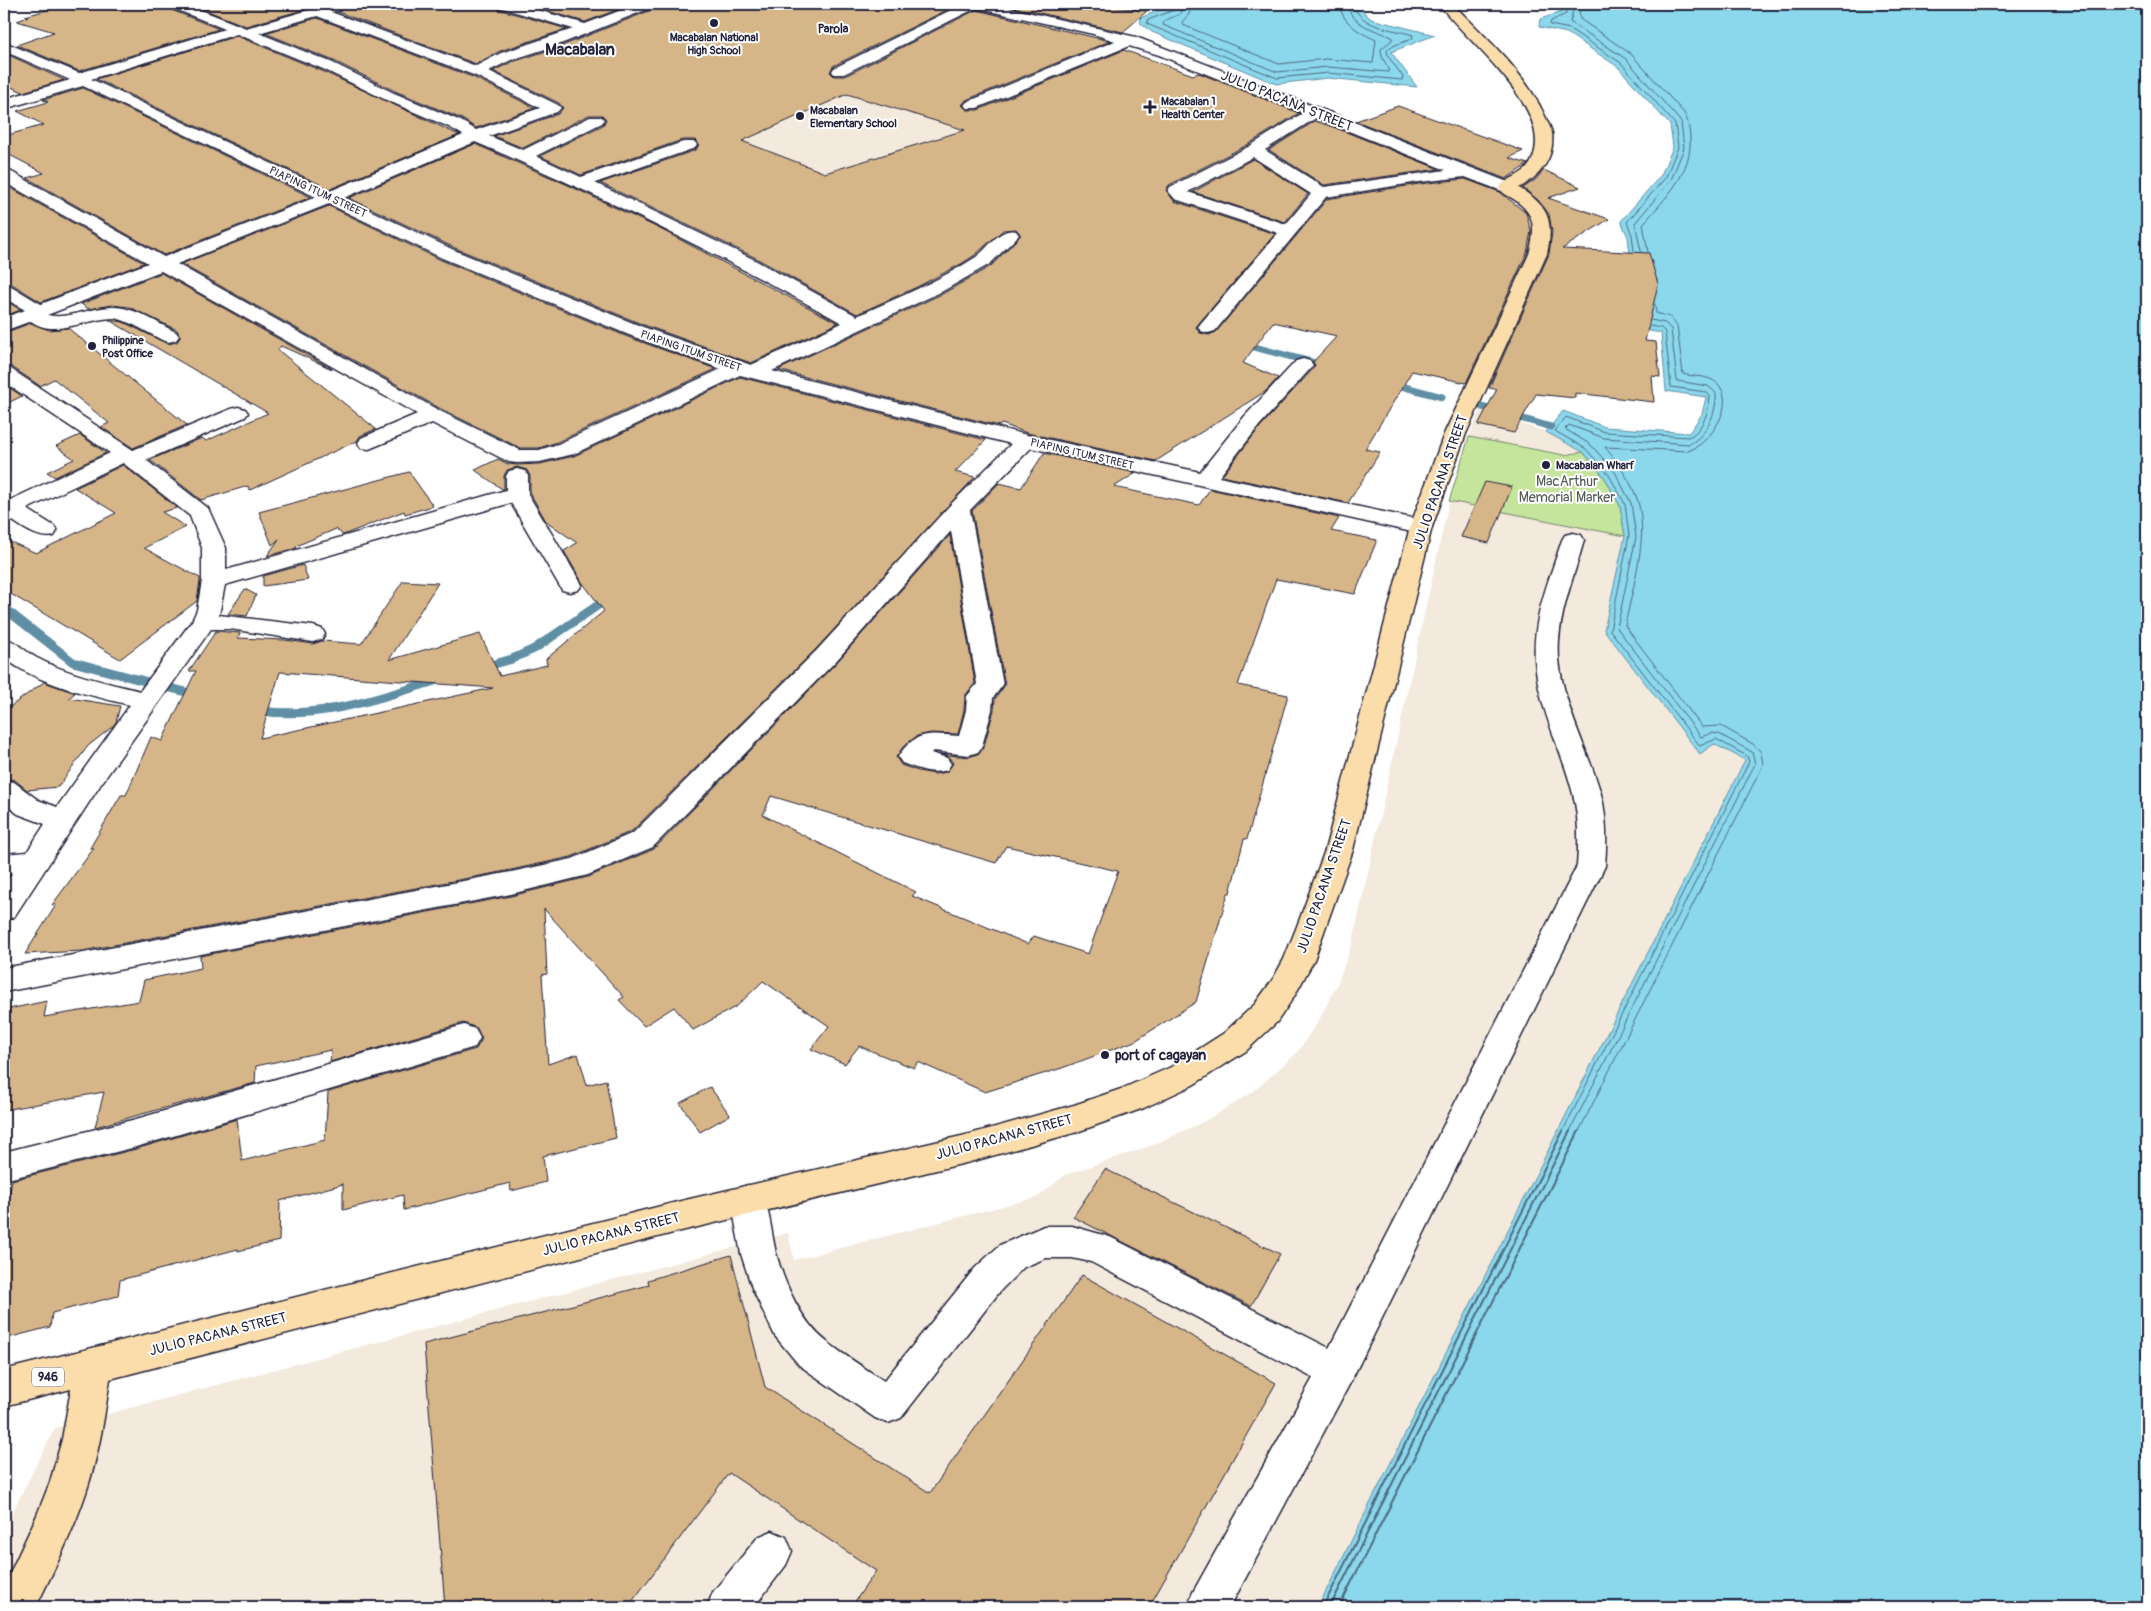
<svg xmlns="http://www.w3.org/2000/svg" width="2151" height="1611" font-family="Pangolin,sans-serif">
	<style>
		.built { fill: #f3e9dc }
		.green { fill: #c5e59d; stroke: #74846c }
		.water { fill: #8bd7eb; stroke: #618fa5 }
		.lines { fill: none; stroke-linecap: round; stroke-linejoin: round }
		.shore-far1 { stroke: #4c6a81; stroke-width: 1 }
		.shore { stroke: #4c6a81; stroke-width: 2 }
		.stream-far1 { stroke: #618fa5; stroke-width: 7 }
		.stream { stroke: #618fa5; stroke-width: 9 }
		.building { fill: #d6b589; stroke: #22223b; fill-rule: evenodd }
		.minor-casing { stroke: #22223b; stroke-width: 3 }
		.major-casing { stroke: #22223b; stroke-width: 3 }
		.minor { fill: #fff; fill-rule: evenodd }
		.major { fill: #faddab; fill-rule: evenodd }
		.poi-dot { fill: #22223b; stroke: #fff; stroke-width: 2 }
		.labels { text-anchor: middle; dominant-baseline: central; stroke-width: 4; stroke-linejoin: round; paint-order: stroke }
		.far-poi-label { font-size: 11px; font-weight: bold; fill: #22223b; stroke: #fff; text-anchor: start }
		.far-street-label { font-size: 11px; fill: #22223b; stroke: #fff }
		.far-neighbourhood-label { font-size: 12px; font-weight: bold; fill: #22223b; stroke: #fff }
		.shield { fill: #fff; stroke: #646476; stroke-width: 1 }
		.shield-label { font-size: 12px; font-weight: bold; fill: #22223b }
		.street-label { font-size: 14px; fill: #22223b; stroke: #fff }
		.park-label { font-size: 14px; fill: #535c58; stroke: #fff }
		.poi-label { font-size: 14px; font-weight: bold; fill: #22223b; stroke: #fff; text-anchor: start }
		.far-district-label { font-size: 16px; font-weight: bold; fill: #22223b; stroke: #fff }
	</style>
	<rect width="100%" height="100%" fill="#fff"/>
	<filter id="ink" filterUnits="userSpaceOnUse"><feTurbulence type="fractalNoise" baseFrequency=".02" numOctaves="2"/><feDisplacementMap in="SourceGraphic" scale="10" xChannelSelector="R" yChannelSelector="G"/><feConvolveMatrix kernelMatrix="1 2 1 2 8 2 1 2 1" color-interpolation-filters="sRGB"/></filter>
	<g filter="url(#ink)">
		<!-- built -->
		<g class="built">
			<polygon points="657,4 810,4 729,39 977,111 1086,177 834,195 672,137 692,30 633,16"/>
			<polygon points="1480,410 1546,432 1583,452 1625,536 1604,631 1700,754 1714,744 1745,760 1318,1607 4,1607 4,1529 55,1428 788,1233 794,1260 1038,1197 1065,1175 1156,1144 1207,1120 1253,1092 1297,1053 1319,1020 1338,983 1353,941 1449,501 1469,437"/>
		</g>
		<!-- green -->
		<polygon class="green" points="1469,437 1564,455 1583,452 1605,478 1620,505 1625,536 1449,501"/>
		<!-- water -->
		<g class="water">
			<polygon points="1175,4 1356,4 1371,19 1435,35 1391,52 1417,87 1328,78 1276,84 1152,32 1141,24 1140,18"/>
			<polygon points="1552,4 2147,4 2147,1607 1318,1607 1745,760 1714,744 1700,754 1604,630 1625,536 1620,506 1605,478 1583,452 1546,432 1563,411 1605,427 1689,433 1702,414 1706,397 1666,391 1661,333 1639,329 1628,237 1621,221 1661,175 1673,147 1670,125 1618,67 1567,33 1539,27 1540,19 1562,12"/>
		</g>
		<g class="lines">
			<!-- shore-far1 -->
			<g class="shore-far1">
				<path d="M1177,4L1174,10L1148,20L1147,24L1277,78L1328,73L1402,80L1403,77L1388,56L1387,51L1390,47L1412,39L1413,35C1392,28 1361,29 1353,4"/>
				<path d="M1183,4L1180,14L1164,21L1163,25L1277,72L1328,67L1388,72L1389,69L1382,57L1381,49L1392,40V37C1374,29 1352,26 1347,4"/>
				<path d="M1191,4L1189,14L1182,22L1183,25L1279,64L1326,59L1373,63L1376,40C1359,32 1343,24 1339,4"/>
				<polyline points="1561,4 1566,8 1566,14 1551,21 1550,25 1570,29 1621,63 1675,124 1678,147 1666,177 1627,222 1632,235 1634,251"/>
				<polyline points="1570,4 1573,11 1570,22 1626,59 1681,122 1684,148 1671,180 1635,223 1641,251"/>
				<path d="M1579,4L1580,19L1631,54L1684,113C1688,120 1689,128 1690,136C1693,173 1665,198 1643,224L1648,252"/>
				<path d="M1562,1133L1749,762L1747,756L1716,739L1700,746L1610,630L1629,536L1625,504L1609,475L1586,449L1555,431L1566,417L1605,432L1689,437C1703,430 1709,411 1710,396L1706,392L1671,387L1665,332L1661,328L1650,326"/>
				<path d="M1569,1133L1755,764L1752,752L1719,734L1712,733L1701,737L1617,628L1636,537L1631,503L1615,472L1591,445L1565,429L1569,425L1604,438L1689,444C1707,436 1717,412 1716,393L1708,386L1677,381L1671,329L1665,323L1651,320"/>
				<path d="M1578,1133L1763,765L1761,752L1753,744L1721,726L1702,727L1625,626C1632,588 1651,533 1636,496C1629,478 1617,462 1605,447L1688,451C1710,444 1738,403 1717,383C1708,375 1693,377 1683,374L1677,326L1670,317L1656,313L1655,304"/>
			</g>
			<!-- shore -->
			<g class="shore">
				<polyline points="1323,1607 1563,1131"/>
				<polyline points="1330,1607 1570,1131"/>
				<polyline points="1339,1607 1579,1131"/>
			</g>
			<!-- stream-far1 -->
			<g class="stream-far1">
				<polyline points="1188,329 1222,338"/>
				<polyline points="1243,344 1326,366"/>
				<polyline points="1390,383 1442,397"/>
				<polyline points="1482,407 1551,427"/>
			</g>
			<!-- stream -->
			<g class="stream">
				<polyline points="4,608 73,662 197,695"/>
				<polyline points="481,668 512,659 534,649 610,597"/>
				<path d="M255,710C319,721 378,698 438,680"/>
			</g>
		</g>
		<!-- building -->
		<g class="building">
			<polygon points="70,4 166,4 169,9 219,29 79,71 17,45 54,32 17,21 28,17 25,16"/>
			<polygon points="190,4 324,4 246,26"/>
			<polygon points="341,4 495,4 498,9 567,29 500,51 476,64 338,12 344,8"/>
			<polygon points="524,4 632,4 585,22"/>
			<path d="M657,4H959L833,66L830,72L834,76H845L976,10L1110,41L966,100L962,105L967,110H978L1124,50L1193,75L1199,73L1299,113L1247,145L1169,185L1166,190L1174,201L1275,234L1200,322L1196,327L1200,333L1209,335L1216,332L1327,199L1419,184L1465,179L1500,192L1526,213L1531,231L1527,253L1466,383L1412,371L1365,449L1380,452L1348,503L1222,476L1260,427L1312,370L1315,365L1313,362L1337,336L1273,322L1243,363L1278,378L1266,391L1156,461L1027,433L1002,424L999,426L778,370L944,293L991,266L1020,236V234L1016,229L1003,230L975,255L961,264L917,287L857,314L754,257L600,183L696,150L699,144L695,140H682L581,175L540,156L603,125L606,119L602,115H589L523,148L494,136L558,114L563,108L559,103L493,71L512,62L559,47L654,9ZM847,94L965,130L825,173L742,141Z"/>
			<polygon points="1000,4 1095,4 1147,11 1123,32"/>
			<polygon points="317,18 475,78 535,108 476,128 462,119 395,91 334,61 265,33"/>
			<polygon points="237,36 322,71 459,135 330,189 96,79"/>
			<polygon points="4,53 64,80 23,92 4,84"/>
			<polygon points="83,88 311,197 164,255 27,178 44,173 4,152 4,136 44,125 17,111 48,102 43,100"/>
			<polygon points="1398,106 1523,151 1509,158 1528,164 1506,179 1356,121"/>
			<polygon points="1315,121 1336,128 1439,169 1324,185 1269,150"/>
			<polygon points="475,144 568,185 660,229 838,323 751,363 644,325 455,248 349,198"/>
			<polygon points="1253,159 1308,194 1285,222 1193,192"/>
			<polygon points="1544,170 1580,187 1548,198 1609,219 1562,249 1649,253 1658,284 1645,341 1656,342 1660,377 1652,376 1654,402 1575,393 1575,398 1536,394 1514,433 1478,425 1497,389 1489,388 1549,254 1552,232 1549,214 1538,200 1523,188 1535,180"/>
			<polygon points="7,186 144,263 41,302 12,284 4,282 4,187"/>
			<polygon points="329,206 441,260 628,337 716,369 557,442 539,448 520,448 441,409 181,264"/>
			<polygon points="161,273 332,369 281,346 278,350 376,429 360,436 357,441 250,490 248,486 201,500 150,460 202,438 206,441 268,413 109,320 123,322 168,344 177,342 180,337 177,330 129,307 112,305 89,309 81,304"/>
			<polygon points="4,300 21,310 4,316"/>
			<polygon points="31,323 49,330 68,328 187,425 133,448 101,427 109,423 54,379 40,386 12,367 4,365 4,333"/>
			<path d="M740,377L986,440L955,472L975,477L816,649L632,831L571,857L511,870L82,951L25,954L56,905H52L94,848H90L121,795H126L151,737L162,741L196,671H189L216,631L240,633L238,638L285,640L313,644L322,641L361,644L403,581L438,583L389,660L480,634L500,676L547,665L546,659L604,611L582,582L564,551L577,543L546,521L530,493V476L527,470L517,467L507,470L504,476V489H502L475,470L498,459L508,464L517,465L540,464L574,456ZM280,672L493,688L260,738Z"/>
			<polygon points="4,384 22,396 4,405"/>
			<polygon points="80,435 106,453 55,477 47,472 74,459 56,446"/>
			<path d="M1044,453L1136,473L1114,487L1199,505L1210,489L1339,518L1331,531L1377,540L1355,594L1276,579L1238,685L1288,695L1247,839H1244L1230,893H1228L1196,1002L1135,1041L1062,1068L985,1092L918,1062L914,1068L859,1046L845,1064L811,1049L829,1026L763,981L737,1006L693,1030L674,1007L644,1026L619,1000L624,997L544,909L547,974L542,975L548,1064L578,1054L587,1085L606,1080L616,1138L543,1156L546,1182L511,1191L510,1183L404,1210L403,1195L343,1210V1184L280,1201L279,1241L238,1251V1249L120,1280L118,1296L52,1313L50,1327L4,1339V1220L12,1180L136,1149L237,1119L242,1161L325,1140L328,1092L476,1049L482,1039L477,1028L463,1023L330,1062L331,1050L256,1066L255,1083L95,1127L104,1092L4,1110V1010L47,1001L44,1017L139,1001L144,980L201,968L200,956L511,896L588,877L654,849L836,663L950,535L975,683L965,696L964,710L958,734L931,733L917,736L903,747L896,757L901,765L918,771L935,774L947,772L953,763L948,756L939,754L969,757L980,753L984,746L994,710L995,699L1005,685L972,511L999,483L1021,488ZM771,796L996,863L1006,846L1118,871L1088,954L1034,936L1028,944L912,896L916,892L763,815Z"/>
			<polygon points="123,465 177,508 162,512 186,527 144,548 200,578 200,581 197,601 120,659 4,590 4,539 36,553 116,513 75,488"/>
			<polygon points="409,472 433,506 405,514 404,511 343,535 336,529 296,546 297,548 267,556 279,539 272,545 259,512"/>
			<polygon points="1485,482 1512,487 1489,543 1461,537"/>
			<polygon points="303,565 308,580 263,586 263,576"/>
			<polygon points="245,589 256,595 247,616 228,614"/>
			<polygon points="44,682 75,693 69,698 120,706 116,722 112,727 88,746 58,787 27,790 15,780 4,778 4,711"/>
			<polygon points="710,1087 730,1115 700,1132 680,1103"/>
			<polygon points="1105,1169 1280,1254 1251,1306 1073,1217"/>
			<polygon points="731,1255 765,1387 930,1493 1082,1275 1276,1383 1149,1607 851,1607 876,1571 729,1473 628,1607 445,1607 424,1344 649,1285 648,1280"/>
		</g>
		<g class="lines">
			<defs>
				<g id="minor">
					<path d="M168,4H186L246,28L330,4H338L342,7L340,10L331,12L476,66L501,53L573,29L499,7L497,4H518L585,24L637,4H655L653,7L558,45L511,60L489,71L558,105L561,108L557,112L489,136L523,150L590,117H602L604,120L602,123L536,156L581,177L683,142H695L697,145L695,148L595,183L753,259L857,316C897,298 939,281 976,257C989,248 999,227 1016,231L1019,235L990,264L943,291L772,371L1027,435L1200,472L1244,417L1296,361L1303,359L1310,361L1313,365L1310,369L1259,426L1219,477L1421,520L1429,522L1432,527L1429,532L1421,534L1031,448L970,510L1003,685L993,698L992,710L982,746L978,752L969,755L933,751L931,753L947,758L951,764L947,770C932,775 916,768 902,763L898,757C915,730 930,734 959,736L966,710L967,696L977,684L951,531L835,662L653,847L588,875L511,894L4,992V968L511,872L572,859L633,833L817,650L951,504L1011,444L740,375L574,454L540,462L517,463L509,462L432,423L369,449L361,448L358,443L361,438L417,414L161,271L47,315C68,320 91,307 112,307C133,306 157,323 176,332L179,336L176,340L169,342L162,340C150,334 125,318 112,318C87,319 53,338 31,321L4,331V318L25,310L4,298V284L11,286L41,304L148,263L4,182V170L10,171L164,257L316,197L83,86L4,109V99L70,80L4,51V42L79,73L225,29L170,7ZM317,16L476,76L540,108L476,130L461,121L394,93L333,63L259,33ZM237,34L323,69L384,99L449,127L463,135L330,191L91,79ZM475,142C601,195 723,257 842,323L751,365L643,327L454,250L344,198ZM329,204L442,258L629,335L721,369L558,444L539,450H520L440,411L177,264Z"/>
					<path d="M963,4H993L1136,37L1513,184L1515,188L1513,192L1507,193L1465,177L1419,182L1326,197L1215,331L1208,333L1201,331L1198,327L1201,323L1278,233L1175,199L1168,191L1170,187L1248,147L1303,113L1159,55L1129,46L977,108H967L964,105L967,102L1115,41L1093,34L976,8L844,74H834L832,71L834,68ZM1316,118L1446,170L1324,187L1265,150ZM1253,157L1311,194L1286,224L1188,192Z"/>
					<path d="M4,367L11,369L133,450L231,409L238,407L245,409L248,413L245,417L146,460L208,508L226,548V570L506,490V476L509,471L517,469L525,471L528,476V494L582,585L578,590L570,592L562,590L511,503L225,585L219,615L313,626L322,629L325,634L322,639L313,642L230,629H211L101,784L14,917L4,920V886L12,873L4,874V854L27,852L45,824L18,814L4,803V780L14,782L38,800L57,807L130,705C86,694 40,685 4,658V638C17,641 25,652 37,658C69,675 105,682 140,691L192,621L197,610L202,581V548L190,516L123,463L27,509L54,526L57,531L54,536C37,540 21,526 7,517L4,512L6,502L110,453L4,382Z"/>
					<path d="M1573,533L1581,535L1584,540C1574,578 1556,619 1559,659C1563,706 1588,749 1601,794C1607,817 1607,842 1605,866L1350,1383L1230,1607H1187L1193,1592L1313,1378L1091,1262L1072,1258H1046L1024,1267L1001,1290L901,1418L888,1423L875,1418L799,1365L775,1336L752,1288L741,1254L731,1200L736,1189L748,1185L760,1189C770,1209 771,1232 776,1253C784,1283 801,1322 827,1342C845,1356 865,1368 884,1381L975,1268L1000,1245L1044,1226H1072L1110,1237L1329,1348L1577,866C1579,842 1579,817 1573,794C1562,749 1537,706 1535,659C1532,618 1550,578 1562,540L1565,535Z"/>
					<polygon points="464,1025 475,1029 480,1038 475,1047 136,1147 4,1180 4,1152 136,1119"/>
					<polygon points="772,1531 786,1537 792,1551 786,1565 754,1607 707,1607 713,1592 758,1537"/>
				</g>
				<path id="major" d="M1439,4H1453C1486,38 1525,72 1545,116C1547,121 1551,128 1552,133C1555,158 1540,177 1519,188C1549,206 1554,221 1547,254L1466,434L1432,527L1353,850L1314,960L1295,995L1277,1022L1246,1051L1193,1085L1144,1108L1074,1133L970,1162L681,1231L110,1379C105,1413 100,1447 90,1480C77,1524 56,1566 36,1607H4V1586L37,1515L50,1482L62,1439L71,1389L4,1406V1370L681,1201L970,1134L1074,1105L1121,1089L1171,1067L1224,1033L1255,1004L1273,979L1284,959L1299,921L1325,850L1410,527L1444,434L1529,254C1535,230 1537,216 1515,200C1509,196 1503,194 1499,188C1507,177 1524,176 1531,162C1558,110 1466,42 1439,4Z"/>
			</defs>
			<!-- minor casing -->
			<use href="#minor" class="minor-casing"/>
			<!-- major casing -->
			<use href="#major" class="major-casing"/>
			<!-- minor -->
			<use href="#minor" class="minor"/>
			<!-- major -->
			<use href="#major" class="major"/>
		</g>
	</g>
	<!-- markers -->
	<g class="poi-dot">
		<circle cx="714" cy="23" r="5"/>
		<path d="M1147.5 99.5h5v5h5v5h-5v5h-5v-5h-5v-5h5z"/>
		<circle cx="800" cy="116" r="5"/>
		<circle cx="92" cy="346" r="5"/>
		<circle cx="1546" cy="465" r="5"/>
		<circle cx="1105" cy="1055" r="5"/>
	</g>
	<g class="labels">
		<!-- far-poi labels -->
		<g class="far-poi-label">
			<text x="714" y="37" text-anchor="middle">Macabalan National<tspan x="714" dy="13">High School</tspan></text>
			<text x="1161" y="101">Macabalan 1<tspan x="1161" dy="13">Health Center</tspan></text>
			<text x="810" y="110">Macabalan<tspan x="810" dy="13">Elementary School</tspan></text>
			<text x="102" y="340">Philippine<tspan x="102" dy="13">Post Office</tspan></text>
			<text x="1556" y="465">Macabalan Wharf</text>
		</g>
		<!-- far-street labels -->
		<g class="far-street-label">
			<text transform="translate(318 192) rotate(25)">PIAPING ITUM STREET</text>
			<text transform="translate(691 351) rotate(19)">PIAPING ITUM STREET</text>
			<text transform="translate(1082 454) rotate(13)">PIAPING ITUM STREET</text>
		</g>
		<!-- far-neighbourhood labels -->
		<g class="far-neighbourhood-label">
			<text x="833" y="29">Parola</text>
		</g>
		<!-- shield labels -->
		<rect class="shield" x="32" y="1367.5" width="32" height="19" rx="4"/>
		<g class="shield-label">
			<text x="48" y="1377">946</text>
		</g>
		<!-- street labels -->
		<g class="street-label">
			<text transform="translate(1287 101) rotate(22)">JULIO PACANA STREET</text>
			<text transform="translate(1440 482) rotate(-71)">JULIO PACANA STREET</text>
			<text transform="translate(1324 886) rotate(-71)">JULIO PACANA STREET</text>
			<text transform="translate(1004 1137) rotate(-15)">JULIO PACANA STREET</text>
			<text transform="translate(611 1234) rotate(-14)">JULIO PACANA STREET</text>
			<text transform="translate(218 1334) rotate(-14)">JULIO PACANA STREET</text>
		</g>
		<!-- park labels -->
		<g class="park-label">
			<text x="1567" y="481">MacArthur<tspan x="1567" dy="16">Memorial Marker</tspan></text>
		</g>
		<!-- poi labels -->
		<g class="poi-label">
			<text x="1115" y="1055">port of cagayan</text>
		</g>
		<!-- far-district labels -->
		<g class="far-district-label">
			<text x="580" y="50">Macabalan</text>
		</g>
	</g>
	<!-- margin -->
	<rect width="2151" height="1611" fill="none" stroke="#fff" stroke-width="20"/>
	<rect x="10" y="10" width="2131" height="1591" fill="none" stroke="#22223b" stroke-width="2" filter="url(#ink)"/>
</svg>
